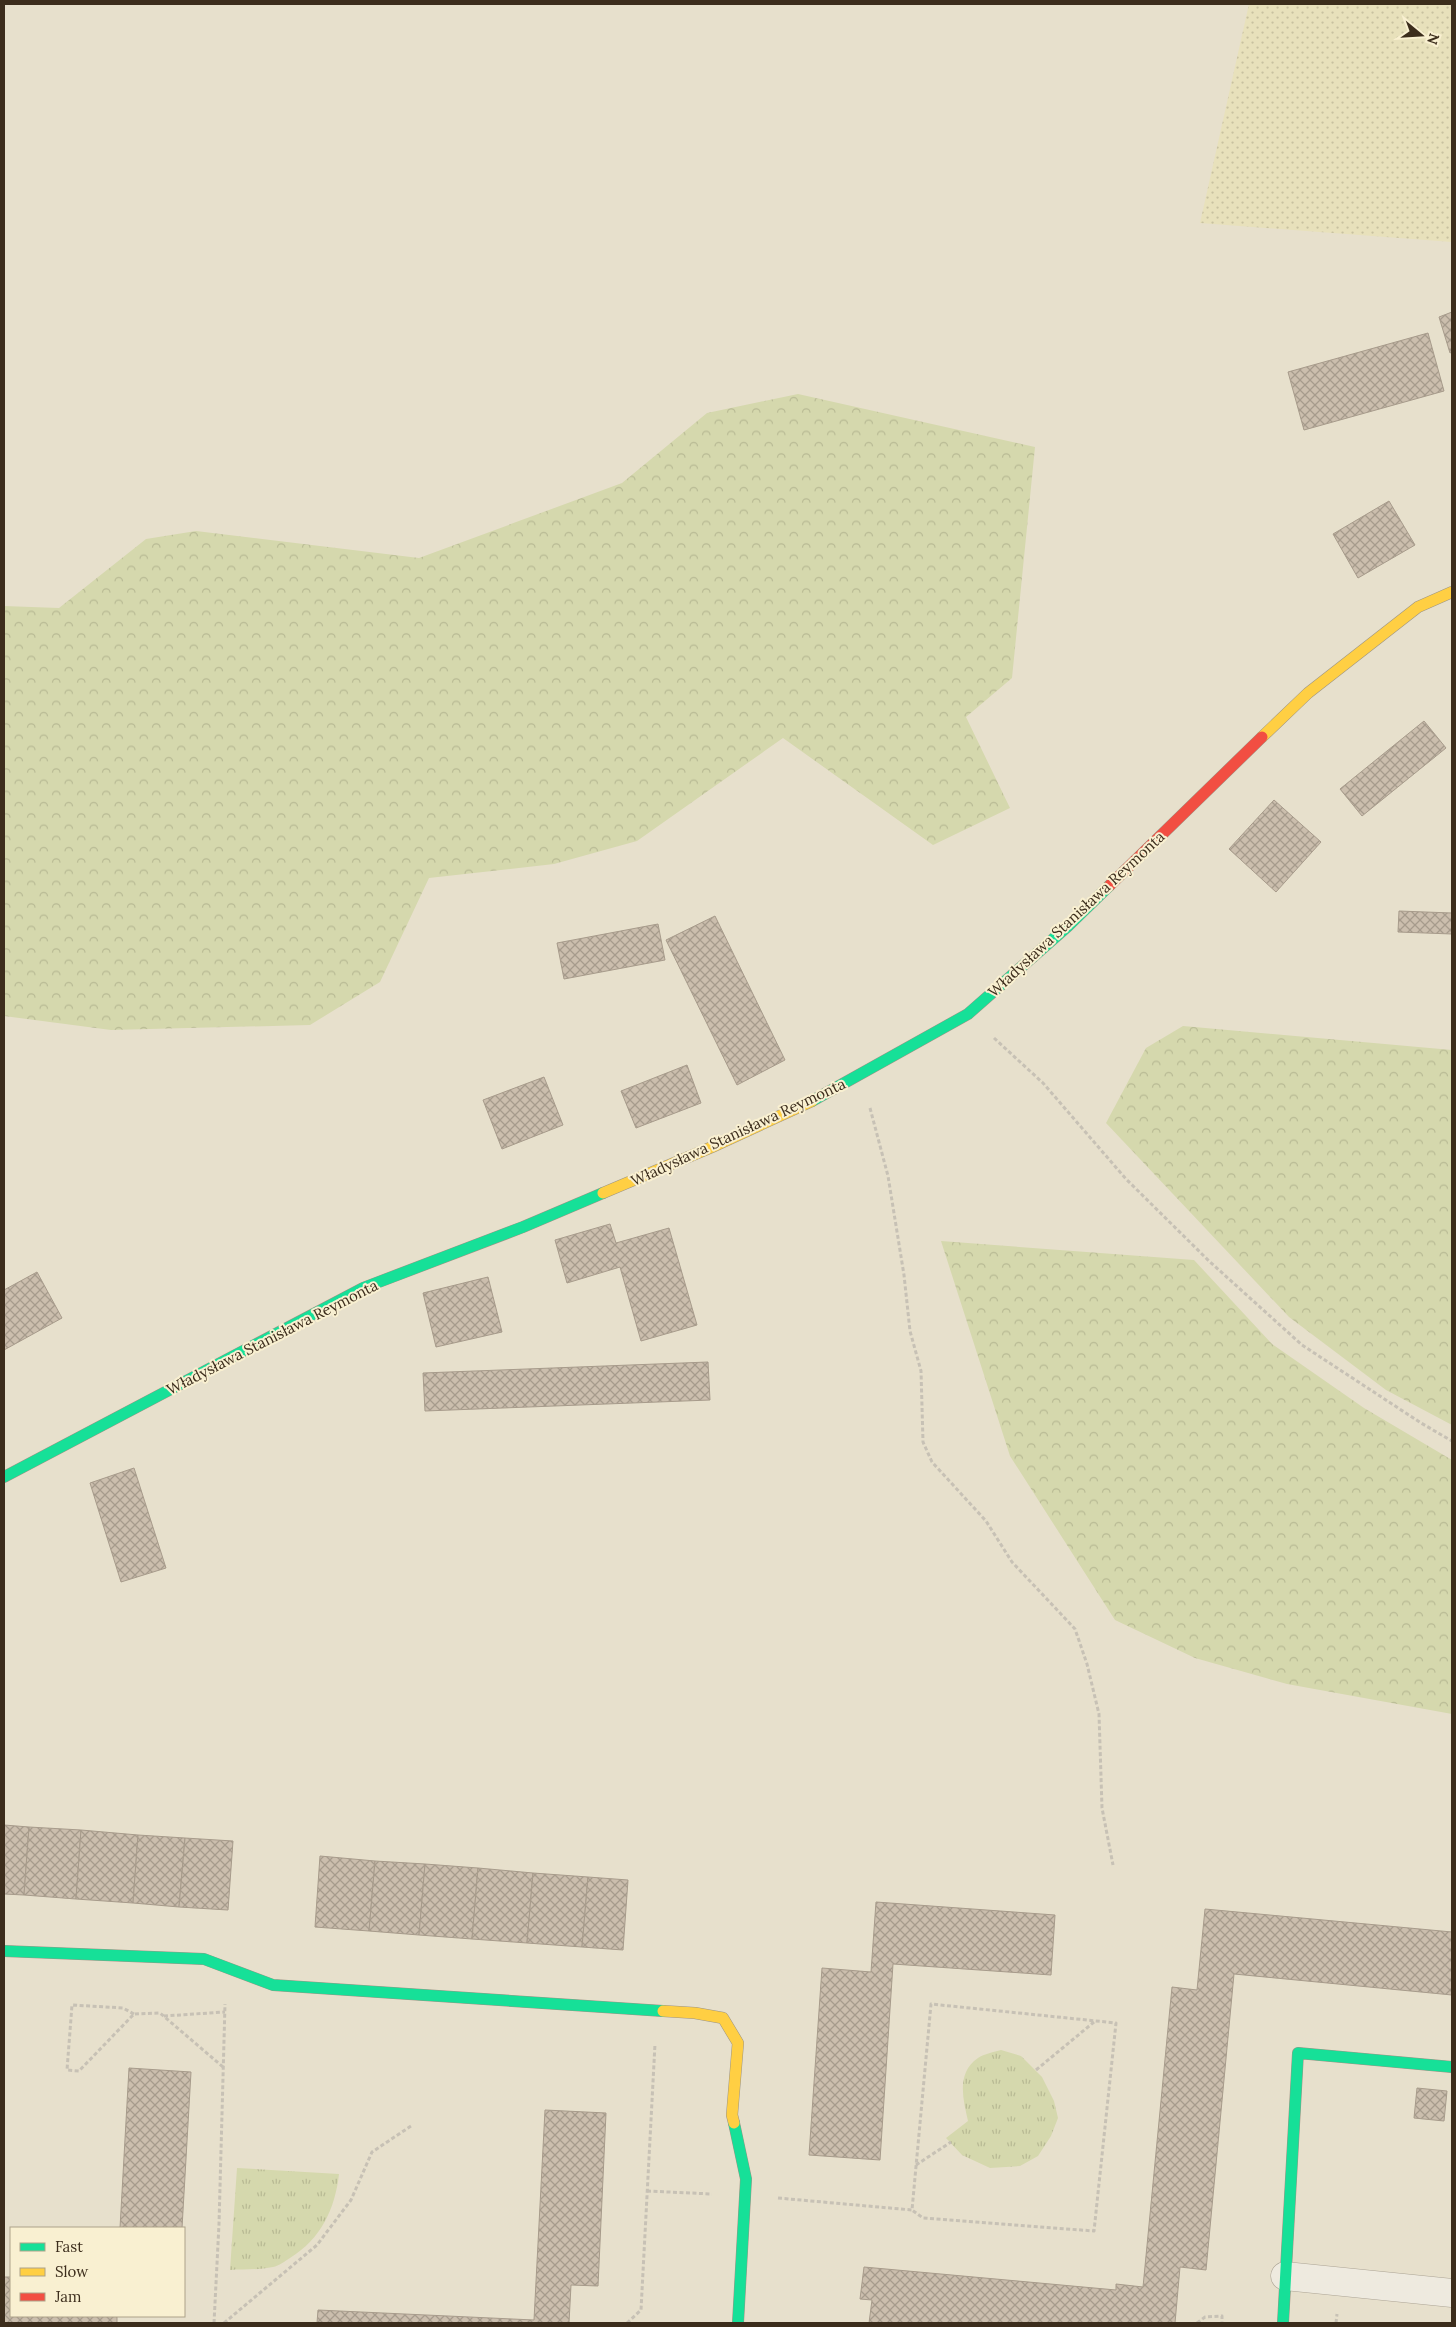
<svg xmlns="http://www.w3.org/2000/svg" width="1456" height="2327" font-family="Lora,serif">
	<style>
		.farmland { fill: url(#farmland-dots) }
		.forest { fill: url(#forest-crowns) }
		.park { fill: url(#park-tufts) }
		.building { fill: url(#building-cross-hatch); stroke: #a79b8b }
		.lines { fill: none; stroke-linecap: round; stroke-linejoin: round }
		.street-casing { stroke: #aca495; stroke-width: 29 }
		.fast-casing { stroke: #9c9485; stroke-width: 12 }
		.slow-casing { stroke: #9c9485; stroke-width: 12 }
		.jam-casing { stroke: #9c9485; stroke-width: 12 }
		.path { stroke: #c7c1b5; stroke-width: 3; stroke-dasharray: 4 2.5; stroke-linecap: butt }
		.street { stroke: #eeeadf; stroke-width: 28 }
		.fast { stroke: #16e098; stroke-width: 11 }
		.slow { stroke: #ffcf43; stroke-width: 11 }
		.jam { stroke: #f24e42; stroke-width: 11 }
		.labels { text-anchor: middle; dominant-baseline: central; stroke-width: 4; stroke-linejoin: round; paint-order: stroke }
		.street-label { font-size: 15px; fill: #3c2d1c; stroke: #f9f0d1 }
	</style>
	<defs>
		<pattern id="farmland-dots" width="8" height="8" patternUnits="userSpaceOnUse" patternTransform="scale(1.25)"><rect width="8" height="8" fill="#e8e1bb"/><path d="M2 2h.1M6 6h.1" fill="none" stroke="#c8c1a0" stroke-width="1.8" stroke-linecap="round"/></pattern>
		<pattern id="forest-crowns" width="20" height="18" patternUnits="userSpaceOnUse" patternTransform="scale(1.25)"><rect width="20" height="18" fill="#d5d8ad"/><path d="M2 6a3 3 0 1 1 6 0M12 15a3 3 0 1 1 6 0" fill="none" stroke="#b8ba94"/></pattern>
		<pattern id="park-tufts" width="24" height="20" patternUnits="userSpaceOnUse" patternTransform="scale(1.25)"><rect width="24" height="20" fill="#d5d8ad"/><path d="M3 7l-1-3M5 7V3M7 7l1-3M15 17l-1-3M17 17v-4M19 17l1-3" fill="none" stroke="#b8ba94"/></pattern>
		<pattern id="building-cross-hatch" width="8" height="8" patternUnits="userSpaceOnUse" patternTransform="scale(1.25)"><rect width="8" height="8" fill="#cbbead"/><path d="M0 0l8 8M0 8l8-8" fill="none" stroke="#a69b8c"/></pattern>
	</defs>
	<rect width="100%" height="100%" fill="#e7e0cc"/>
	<!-- farmland -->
	<polygon class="farmland" points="1249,4 1452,4 1452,242 1200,223"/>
	<!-- forest -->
	<g class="forest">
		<polygon points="798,394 1035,447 1012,678 966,717 1010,808 933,845 783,738 637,841 554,864 429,878 380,982 310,1025 111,1030 4,1016 4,606 59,608 146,539 196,531 419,558 622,483 707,413"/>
		<polygon points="1183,1026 1452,1050 1452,1425 1386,1390 1289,1317 1106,1123 1146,1048"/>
		<polygon points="941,1241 1194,1260 1272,1344 1364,1408 1452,1460 1452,1714 1287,1684 1195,1658 1115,1620 1010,1456"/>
	</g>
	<!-- park -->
	<g class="park">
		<path d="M1001,2050L1021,2056L1042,2077L1054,2101L1058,2118L1051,2136L1038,2156L1020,2166L990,2168L962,2155L946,2138L968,2121C963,2099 956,2073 978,2058C984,2054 994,2052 1001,2050Z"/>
		<path d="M237,2168L339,2174C335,2209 321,2239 290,2258C285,2261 279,2266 273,2267C259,2270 244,2269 230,2270Z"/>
	</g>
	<!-- building -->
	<g class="building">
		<polygon points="1452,312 1452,352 1450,353 1439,317"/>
		<polygon points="1428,333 1444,391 1304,430 1288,372"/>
		<polygon points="1389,501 1415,545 1358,578 1333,534"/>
		<polygon points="1424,721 1446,748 1362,816 1340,789"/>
		<polygon points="1274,800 1321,842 1276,892 1229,849"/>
		<polygon points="1399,911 1452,913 1452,934 1398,932"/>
		<polygon points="715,916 785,1060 737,1085 666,940"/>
		<polygon points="658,924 665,960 564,979 557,943"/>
		<polygon points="687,1065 701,1103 636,1128 621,1091"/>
		<polygon points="544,1077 563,1125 502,1149 483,1100"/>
		<polygon points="610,1224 616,1243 669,1228 697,1325 641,1341 620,1267 567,1283 555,1240"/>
		<polygon points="37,1272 62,1318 4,1350 4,1290"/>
		<polygon points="488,1277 502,1332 436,1347 423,1293"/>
		<polygon points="708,1362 710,1400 425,1411 423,1373"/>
		<polygon points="134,1468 166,1568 121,1582 90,1483"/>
		<polygon points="4,1825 29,1827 24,1895 4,1894"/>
		<polygon points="29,1827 81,1830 76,1899 24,1895"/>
		<polygon points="81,1830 138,1835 133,1903 76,1899"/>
		<polygon points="138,1835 185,1838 179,1907 133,1903"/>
		<polygon points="185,1838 233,1841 228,1910 179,1907"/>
		<polygon points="320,1856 375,1861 369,1931 315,1927"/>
		<polygon points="375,1861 425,1864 419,1935 369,1931"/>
		<polygon points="425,1864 478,1868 472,1939 419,1935"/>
		<polygon points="478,1868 533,1873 527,1943 472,1939"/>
		<polygon points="533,1873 588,1877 582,1947 527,1943"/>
		<polygon points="588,1877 628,1880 623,1950 582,1947"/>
		<polygon points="876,1902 1055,1915 1051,1975 893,1964 880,2160 809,2155 822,1968 871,1972"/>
		<polygon points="1205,1909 1452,1932 1452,1995 1234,1974 1206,2270 1180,2267 1175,2323 869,2323 872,2300 860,2299 864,2267 1116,2290 1116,2284 1143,2287 1172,1987 1197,1990"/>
		<polygon points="129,2068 191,2072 182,2228 120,2228"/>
		<polygon points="1417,2088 1447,2091 1444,2121 1414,2118"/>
		<polygon points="545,2110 606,2113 598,2286 571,2285 569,2323 317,2323 318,2310 534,2320"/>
		<polygon points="4,2277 11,2277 11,2316 117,2316 117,2323 4,2323"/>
	</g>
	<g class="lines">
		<defs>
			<polyline id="street" points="1285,2276 1452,2293"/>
			<g id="fast">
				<polyline points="812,1101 968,1014 1068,926 1109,886"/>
				<polyline points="4,1477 363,1288 523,1227 603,1193"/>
				<polyline points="4,1951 204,1959 273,1985 663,2011"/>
				<polyline points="734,2123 746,2179 738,2323"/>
				<polyline points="1283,2323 1298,2053 1452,2067"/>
			</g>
			<g id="slow">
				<polyline points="1262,737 1308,693 1418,607 1452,592"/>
				<polyline points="603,1193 712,1147 812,1101"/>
				<polyline points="663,2011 695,2013 723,2018 738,2043 732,2115 734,2123"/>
			</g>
			<polyline id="jam" points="1109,886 1262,737"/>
		</defs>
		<!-- street casing -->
		<use href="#street" class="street-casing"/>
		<!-- fast casing -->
		<use href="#fast" class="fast-casing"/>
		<!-- slow casing -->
		<use href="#slow" class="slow-casing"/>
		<!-- jam casing -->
		<use href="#jam" class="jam-casing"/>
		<!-- path -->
		<g class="path">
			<polyline points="994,1038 1043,1083 1126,1179 1209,1261 1302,1345 1421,1423 1452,1441"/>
			<polyline points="870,1108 888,1176 904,1275 910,1331 921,1371 923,1442 932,1462 986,1521 1012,1562 1075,1629 1087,1664 1099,1714 1102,1808 1113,1865"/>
			<polyline points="134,2014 123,2008 72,2005 67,2070 79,2071 134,2014 160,2013 223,2067"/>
			<polyline points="164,2016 225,2012"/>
			<polyline points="1036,2070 1094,2022"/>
			<polyline points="916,2165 951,2142"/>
			<polyline points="647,2191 712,2194"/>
			<polyline points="778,2198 912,2210 931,2004 1116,2023 1094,2231 923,2218 912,2210"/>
			<polyline points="214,2323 219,2224 225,2004"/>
			<polyline points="224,2323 317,2245 351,2200 372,2152 411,2126"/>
			<polyline points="627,2323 641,2310 655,2044"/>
			<polyline points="1197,2323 1205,2317 1222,2316 1222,2323"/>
			<polyline points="1336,2323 1337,2314"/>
		</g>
		<!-- street -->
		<use href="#street" class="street"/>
		<!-- fast -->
		<use href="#fast" class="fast"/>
		<!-- slow -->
		<use href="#slow" class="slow"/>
		<!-- jam -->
		<use href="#jam" class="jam"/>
	</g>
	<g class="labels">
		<!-- street labels -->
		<g class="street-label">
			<text transform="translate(1076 914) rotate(-43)">Władysława Stanisława Reymonta</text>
			<text transform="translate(738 1132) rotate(-25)">Władysława Stanisława Reymonta</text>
			<text transform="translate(272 1337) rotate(-27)">Władysława Stanisława Reymonta</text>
		</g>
	</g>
	<!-- border -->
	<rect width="1456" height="2327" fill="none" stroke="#3c2d1c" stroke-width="10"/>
	<!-- legend -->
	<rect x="10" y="2227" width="175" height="90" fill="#f9f0d1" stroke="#ada289"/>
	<rect x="20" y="2243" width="25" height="8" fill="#16e098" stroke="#ada289"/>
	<text x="55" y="2252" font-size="15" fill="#3c2d1c">Fast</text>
	<rect x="20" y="2268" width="25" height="8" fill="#ffcf43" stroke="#ada289"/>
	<text x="55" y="2277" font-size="15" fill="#3c2d1c">Slow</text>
	<rect x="20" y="2293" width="25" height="8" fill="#f24e42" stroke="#ada289"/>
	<text x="55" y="2302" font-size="15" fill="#3c2d1c">Jam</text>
	<!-- north arrow -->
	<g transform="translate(1421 35) rotate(108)" stroke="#f9f0d1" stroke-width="4" paint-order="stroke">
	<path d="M0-4L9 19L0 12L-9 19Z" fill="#3c2d1c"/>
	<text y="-8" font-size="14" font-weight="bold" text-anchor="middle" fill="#3c2d1c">N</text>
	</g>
</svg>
